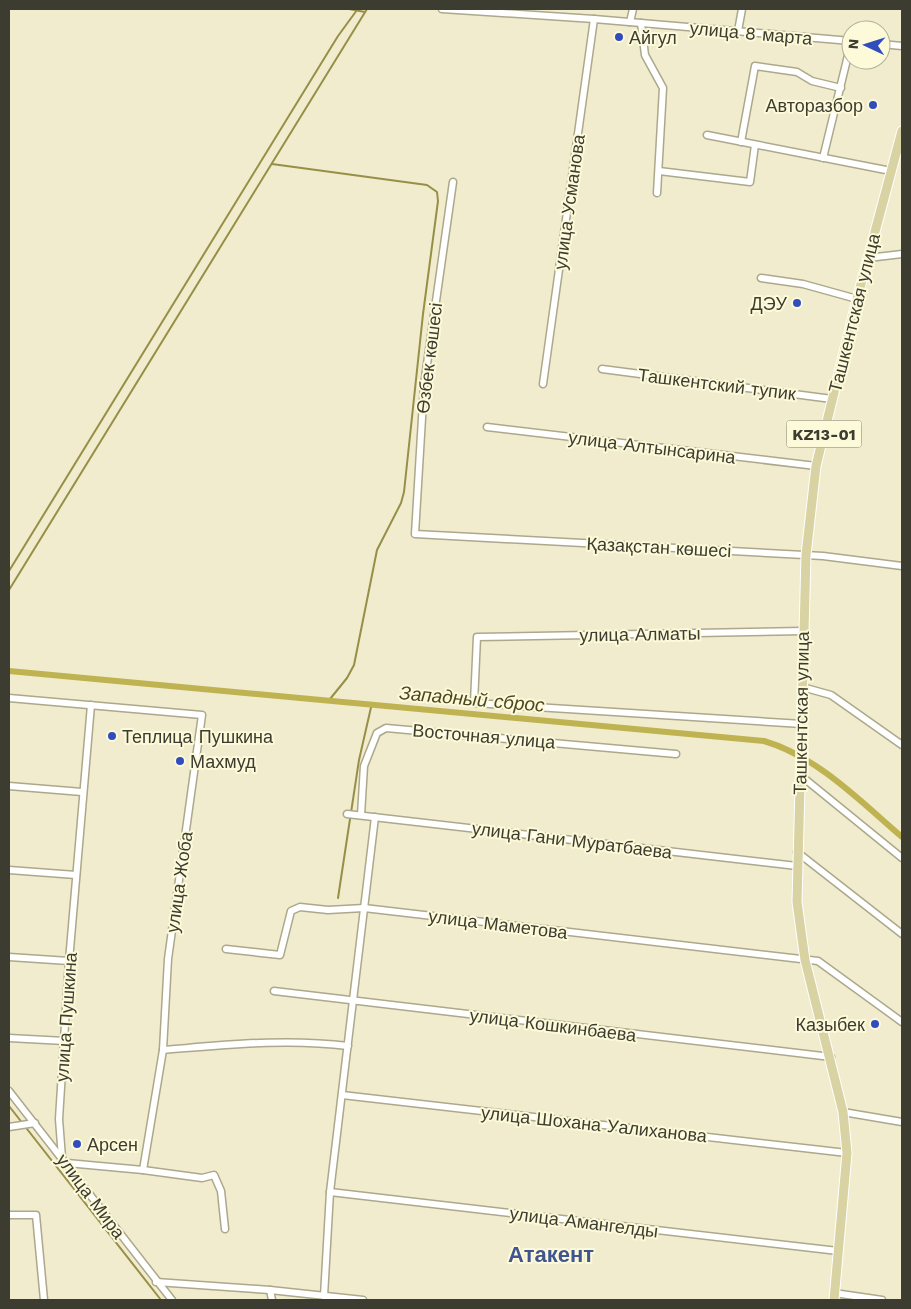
<svg xmlns="http://www.w3.org/2000/svg" width="911" height="1309" font-family="'Work Sans',sans-serif">
	<style>
		.lines { fill: none; stroke-linecap: round; stroke-linejoin: round }
		.stream { stroke: #978f47; stroke-width: 2 }
		.canal { stroke: #beb251; stroke-width: 6 }
		.minor-casing { stroke: #aca88b; stroke-width: 9 }
		.major-casing { stroke: #fff; stroke-width: 11 }
		.minor { stroke: #fff; stroke-width: 6 }
		.major { stroke: #d9d3a3; stroke-width: 9 }
		.poi-dot { fill: #314cbd; stroke: #fdfada; stroke-width: 2 }
		.labels { text-anchor: middle; dominant-baseline: central; stroke-width: 4; stroke-linejoin: round; paint-order: stroke }
		.shield { fill: #fdfada; stroke: #777563; stroke-width: 1 }
		.shield-label { font-size: 16px; font-weight: bold; fill: #3d3c30 }
		.street-label { font-size: 18px; fill: #3d3c30; stroke: #fdfada }
		.poi-label { font-size: 18px; fill: #3d3c30; stroke: #fdfada; text-anchor: start }
		.water-label { font-size: 19px; font-style: italic; fill: #4d471f; stroke: #fdfada }
		.district-label { font-size: 22px; font-weight: bold; fill: #40548f; stroke: #fdfada }
	</style>
	<rect width="100%" height="100%" fill="#f0eccd"/>
	<g class="lines">
		<!-- stream -->
		<g class="stream">
			<polyline points="349,9 365,12"/>
			<polyline points="272,164 427,185 437,192 438,201 423,314 404,492 401,503 377,550 354,665 347,678 330,699"/>
			<polyline points="9,571 338,36 357,10"/>
			<polyline points="9,590 367,9"/>
			<polyline points="338,898 359,760 372,703"/>
			<polyline points="9,1106 161,1300"/>
		</g>
		<!-- canal -->
		<path class="canal" d="M9,671L764,741C818,757 860,801 902,837"/>
		<defs>
			<g id="minor">
				<polyline points="442,9 594,19 851,41"/>
				<polyline points="630,22 633,9"/>
				<polyline points="641,23 645,55 663,88 657,193"/>
				<polyline points="738,31 742,9"/>
				<polyline points="881,44 902,46"/>
				<polyline points="707,135 891,171"/>
				<polyline points="741,142 755,66 797,72 812,81 841,88"/>
				<polyline points="823,158 851,43"/>
				<polyline points="659,171 750,182 755,145"/>
				<polyline points="453,182 424,385 415,534 823,556 902,566"/>
				<polyline points="868,258 902,254"/>
				<polyline points="761,278 803,284 857,299"/>
				<polyline points="602,369 832,399"/>
				<polyline points="543,384 594,19"/>
				<polyline points="487,427 816,466"/>
				<polyline points="802,687 831,695 902,745"/>
				<polyline points="9,698 202,715 168,959 163,1050 143,1170 67,1163"/>
				<polyline points="802,724 474,703 477,637 803,631"/>
				<polyline points="800,775 902,858"/>
				<polyline points="9,786 82,792"/>
				<polyline points="347,814 797,866"/>
				<polyline points="361,815 364,766 377,733 386,728 676,754"/>
				<polyline points="797,852 902,934"/>
				<polyline points="9,870 76,875"/>
				<polyline points="226,949 280,955 291,911 300,907 328,910 364,908 818,961 902,1022"/>
				<polyline points="9,957 69,961"/>
				<polyline points="274,991 831,1057"/>
				<polyline points="9,1038 65,1041"/>
				<path d="M163,1050C225,1045 286,1038 348,1046"/>
				<polyline points="9,1091 172,1300"/>
				<polyline points="342,1095 847,1153"/>
				<polyline points="843,1112 902,1122"/>
				<polyline points="9,1127 35,1123"/>
				<polyline points="62,1158 59,1119 69,961 91,705"/>
				<polyline points="143,1170 202,1178 214,1175 221,1191 225,1229"/>
				<polyline points="330,1192 838,1251"/>
				<polyline points="9,1215 36,1215 44,1300"/>
				<polyline points="156,1282 270,1290 363,1300"/>
				<polyline points="270,1290 272,1300"/>
				<polyline points="834,1293 882,1300"/>
				<polyline points="324,1296 330,1192 375,817"/>
			</g>
			<polyline id="major" points="834,1300 847,1153 843,1112 805,960 797,902 806,555 816,466 857,299 902,131"/>
		</defs>
		<!-- minor casing -->
		<use href="#minor" class="minor-casing"/>
		<!-- major casing -->
		<use href="#major" class="major-casing"/>
		<!-- minor -->
		<use href="#minor" class="minor"/>
		<!-- major -->
		<use href="#major" class="major"/>
	</g>
	<!-- markers -->
	<g class="poi-dot">
		<circle cx="619" cy="37" r="5"/>
		<circle cx="873" cy="105" r="5"/>
		<circle cx="797" cy="303" r="5"/>
		<circle cx="112" cy="736" r="5"/>
		<circle cx="180" cy="761" r="5"/>
		<circle cx="875" cy="1024" r="5"/>
		<circle cx="77" cy="1144" r="5"/>
	</g>
	<g class="labels">
		<!-- shield labels -->
		<rect class="shield" x="786.5" y="420.5" width="75" height="27" rx="4"/>
		<g class="shield-label">
			<text x="824" y="434">KZ13-01</text>
		</g>
		<!-- street labels -->
		<g class="street-label">
			<text transform="translate(751 33) rotate(5)">улица 8 марта</text>
			<text transform="translate(569 202) rotate(-82)">улица Усманова</text>
			<text transform="translate(854 313) rotate(-76)">Ташкентская улица</text>
			<text transform="translate(429 358) rotate(-83)">Өзбек көшесі</text>
			<text transform="translate(717 384) rotate(7)">Ташкентский тупик</text>
			<text transform="translate(652 447) rotate(7)">улица Алтынсарина</text>
			<text transform="translate(659 547) rotate(3)">Қазақстан көшесі</text>
			<text transform="translate(640 634) rotate(-1)">улица Алматы</text>
			<text transform="translate(801 713) rotate(-89)">Ташкентская улица</text>
			<text transform="translate(484 736) rotate(5)">Восточная улица</text>
			<text transform="translate(572 840) rotate(7)">улица Гани Муратбаева</text>
			<text transform="translate(179 882) rotate(-82)">улица Жоба</text>
			<text transform="translate(498 924) rotate(7)">улица Маметова</text>
			<text transform="translate(66 1017) rotate(-86)">улица Пушкина</text>
			<text transform="translate(553 1025) rotate(7)">улица Кошкинбаева</text>
			<text transform="translate(594 1124) rotate(6)">улица Шохана Уалиханова</text>
			<text transform="translate(91 1196) rotate(53)">улица Мира</text>
			<text transform="translate(584 1222) rotate(7)">улица Амангелды</text>
		</g>
		<!-- poi labels -->
		<g class="poi-label">
			<text x="629" y="37">Айгул</text>
			<text x="863" y="105" text-anchor="end">Авторазбор</text>
			<text x="787" y="303" text-anchor="end">ДЭУ</text>
			<text x="122" y="736">Теплица Пушкина</text>
			<text x="190" y="761">Махмуд</text>
			<text x="865" y="1024" text-anchor="end">Казыбек</text>
			<text x="87" y="1144">Арсен</text>
		</g>
		<!-- water labels -->
		<g class="water-label">
			<text transform="translate(472 699) rotate(5)">Западный сброс</text>
		</g>
		<!-- district labels -->
		<g class="district-label">
			<text x="551" y="1254">Атакент</text>
		</g>
	</g>
	<!-- border -->
	<rect width="911" height="1309" fill="none" stroke="#3d3c30" stroke-width="20"/>
	<!-- north arrow -->
	<g transform="translate(866 45) rotate(274)"><circle r="24" fill="#fdfada" stroke="#b0ae96"/>
	<path d="M0-4L9 19L0 12L-9 19Z" fill="#314cbd"/>
	<text y="-8" font-size="14" font-weight="bold" text-anchor="middle" fill="#3d3c30">N</text>
	</g>
</svg>
